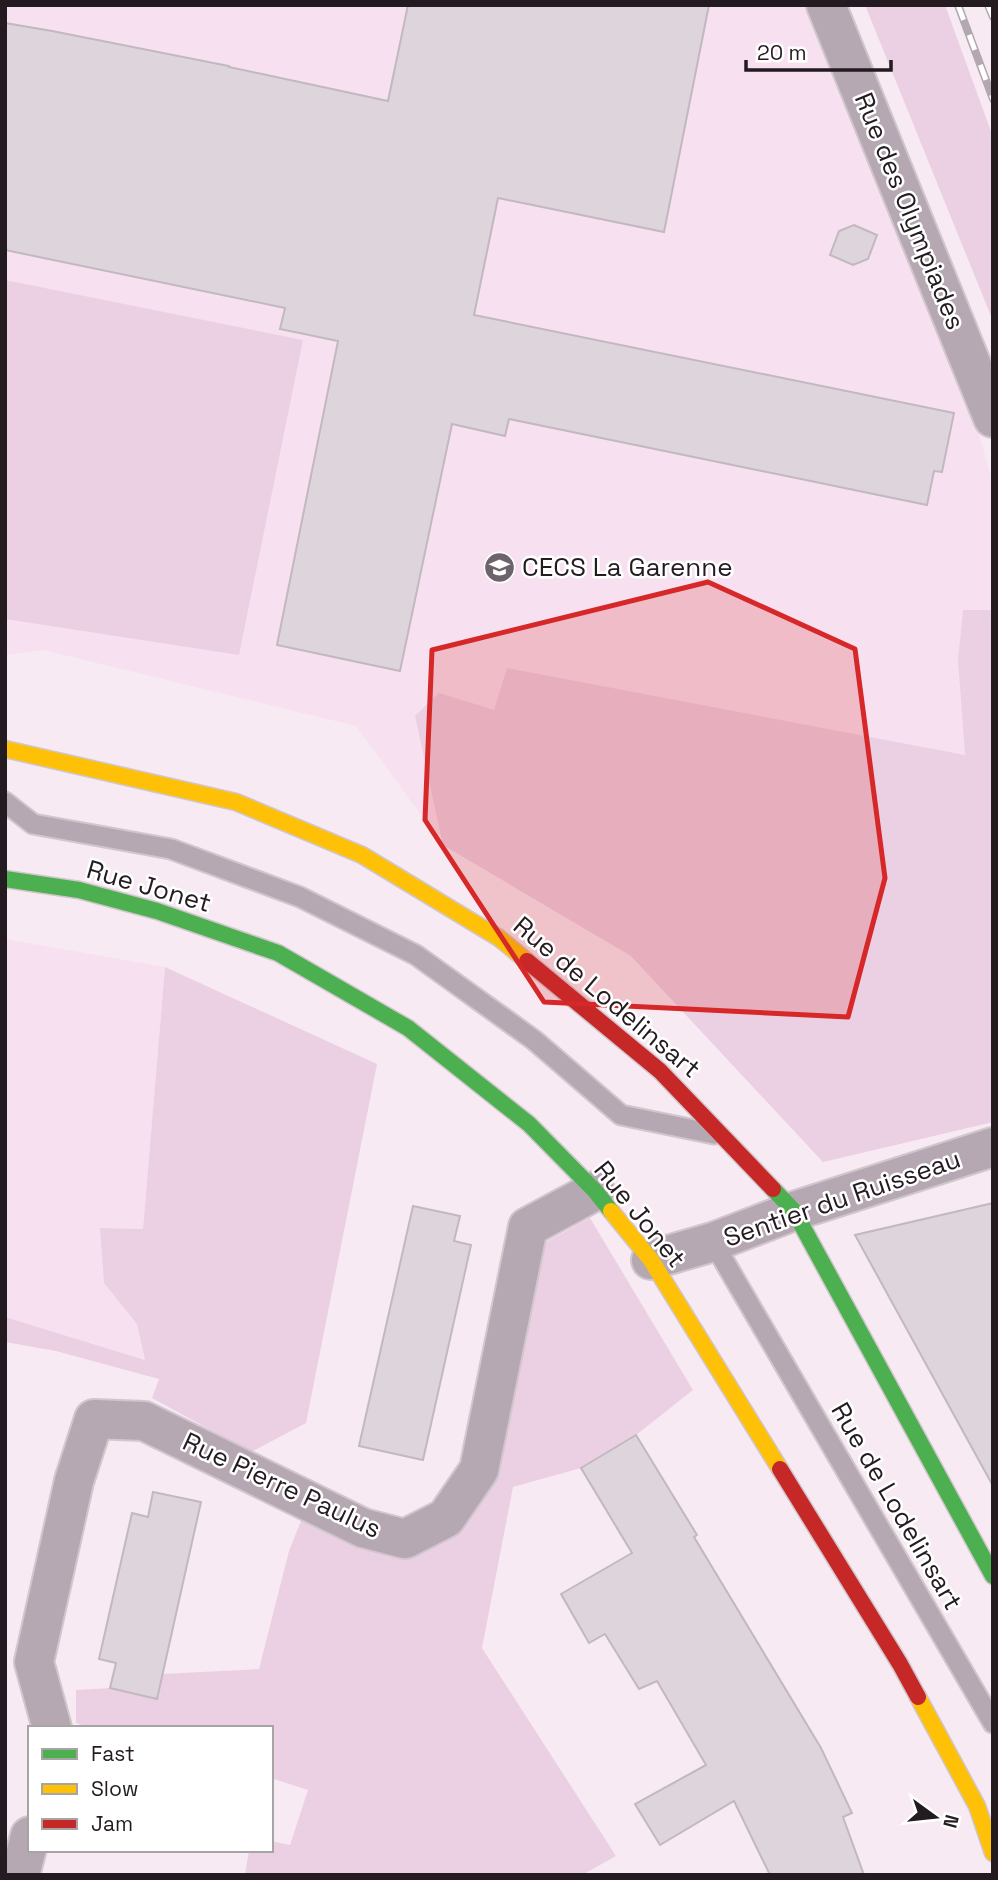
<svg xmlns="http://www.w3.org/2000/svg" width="998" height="1880" font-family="'Space Grotesk',sans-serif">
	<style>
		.built { fill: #f7e1f0 }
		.green { fill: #ebd0e3 }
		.building { fill: #ded4db; stroke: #c2b8bf; stroke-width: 2 }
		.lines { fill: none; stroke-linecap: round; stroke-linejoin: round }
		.lane-casing { stroke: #d0c6cc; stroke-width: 23 }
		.street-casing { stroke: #d0c6cc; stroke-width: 42 }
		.fast-casing { stroke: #d0c6cc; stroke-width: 19 }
		.slow-casing { stroke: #d0c6cc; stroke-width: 19 }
		.jam-casing { stroke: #d0c6cc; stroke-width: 19 }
		.lane { stroke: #b6a8b2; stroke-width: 19 }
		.street { stroke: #b6a8b2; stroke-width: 38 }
		.fast { stroke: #4caf50; stroke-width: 16 }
		.slow { stroke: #ffc107; stroke-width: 16 }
		.jam { stroke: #c62828; stroke-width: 16 }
		.rail-casing { stroke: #b3a7b0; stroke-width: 8 }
		.rail { stroke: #fff; stroke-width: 5; stroke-dasharray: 16; stroke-linecap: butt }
		.marked { fill: #d62828; fill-opacity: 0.2; stroke: #d62828; stroke-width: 5; stroke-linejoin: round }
		.labels { text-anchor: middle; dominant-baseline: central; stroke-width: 5; stroke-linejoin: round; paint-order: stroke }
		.street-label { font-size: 26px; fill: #231b20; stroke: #fff }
		.poi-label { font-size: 26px; fill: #231b20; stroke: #fff; text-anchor: start }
	</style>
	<rect width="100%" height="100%" fill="#f7eaf3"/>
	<!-- built -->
	<g class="built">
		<polygon points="5,5 804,5 970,403 993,483 993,1122 823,1162 631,956 443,845 356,726 43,650 5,655"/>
		<polygon points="5,939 165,967 143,1229 101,1228 104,1283 137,1324 145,1360 5,1317"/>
	</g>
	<!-- green -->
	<g class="green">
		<polygon points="865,5 945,5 993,137 993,321"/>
		<polygon points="5,280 303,340 239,655 5,619"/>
		<polygon points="963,610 993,610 993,1122 823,1162 631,956 443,845 415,716 439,693 494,710 507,668 965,755 958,660"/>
		<polygon points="165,967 377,1064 306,1423 251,1452 152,1398 159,1379 56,1351 5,1342 5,1317 145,1360 137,1324 104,1283 100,1228 143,1229"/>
		<polygon points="590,1218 693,1390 636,1435 581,1468 513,1487 482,1648 616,1856 582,1875 245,1875 249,1850 271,1850 271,1841 290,1845 308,1790 271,1778 271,1728 91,1728 76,1723 76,1690 111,1688 156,1698 162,1674 259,1669 289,1551 309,1501 405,1539 468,1487 522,1255"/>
	</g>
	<!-- building -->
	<g class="building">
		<polygon points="408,5 709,5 664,232 498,198 474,315 954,413 942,472 934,471 927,505 509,419 505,436 452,424 400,671 277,645 338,341 280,329 285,308 5,250 5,23 52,31 229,66 229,67 388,101"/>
		<polygon points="854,225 877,235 868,259 853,265 830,255 839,231"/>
		<polygon points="993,1203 993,1486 855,1235"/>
		<polygon points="413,1206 460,1216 454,1241 471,1245 423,1460 359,1446"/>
		<polygon points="636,1435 697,1535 694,1537 821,1748 852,1813 843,1817 864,1875 770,1875 734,1801 660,1845 635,1804 706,1765 657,1681 639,1689 605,1634 589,1643 561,1594 632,1553 581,1468"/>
		<polygon points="153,1492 201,1502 157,1699 110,1688 116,1663 99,1659 132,1513 148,1517"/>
	</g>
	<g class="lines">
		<defs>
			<g id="lane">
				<polyline points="5,802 33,824 171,849 300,897 416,955 534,1040 621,1115 714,1134"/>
				<polyline points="713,1242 993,1723"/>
			</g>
			<g id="street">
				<polyline points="826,5 993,418"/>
				<polyline points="651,1260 713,1242 794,1211 993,1147"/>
				<polyline points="52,1728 34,1662 74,1481 94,1419 144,1421 363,1528 405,1539 446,1518 479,1470 528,1227 595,1191"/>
				<polyline points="20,1875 30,1836"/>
			</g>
			<g id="fast">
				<polyline points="5,879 79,890 157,911 278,953 408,1028 529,1124 595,1191 611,1211"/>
				<polyline points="773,1189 794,1211 993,1576"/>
			</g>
			<g id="slow">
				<polyline points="5,749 236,802 362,855 499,938 527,961"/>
				<polyline points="611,1211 651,1260 780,1469"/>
				<polyline points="918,1697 977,1806 993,1853"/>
			</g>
			<g id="jam">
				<polyline points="527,961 660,1071 773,1189"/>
				<polyline points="780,1469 900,1664 918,1697"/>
			</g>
		</defs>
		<!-- lane casing -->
		<use href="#lane" class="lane-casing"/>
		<!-- street casing -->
		<use href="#street" class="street-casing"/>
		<!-- fast casing -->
		<use href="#fast" class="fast-casing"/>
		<!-- slow casing -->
		<use href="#slow" class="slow-casing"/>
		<!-- jam casing -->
		<use href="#jam" class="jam-casing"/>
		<!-- lane -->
		<use href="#lane" class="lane"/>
		<!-- street -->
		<use href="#street" class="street"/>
		<!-- fast -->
		<use href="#fast" class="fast"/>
		<!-- slow -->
		<use href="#slow" class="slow"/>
		<!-- jam -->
		<use href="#jam" class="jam"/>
		<defs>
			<g id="rail">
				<polyline points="958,5 993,99"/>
				<polyline points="988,5 993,17"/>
			</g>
		</defs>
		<!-- rail casing -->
		<use href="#rail" class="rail-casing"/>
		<!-- rail -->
		<use href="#rail" class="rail"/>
	</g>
	<!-- marked area -->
	<path class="marked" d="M708,582L855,649L885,878L848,1017L544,1002L425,820L432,650Z"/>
	<!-- icons -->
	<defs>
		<symbol id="school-disc" viewBox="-11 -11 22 22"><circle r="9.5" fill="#6d636a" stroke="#fff"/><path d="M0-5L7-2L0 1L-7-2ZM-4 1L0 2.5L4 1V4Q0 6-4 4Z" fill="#fff"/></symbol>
	</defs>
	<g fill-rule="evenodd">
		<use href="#school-disc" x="482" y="550" width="35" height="35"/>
	</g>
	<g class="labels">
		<!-- street labels -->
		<g class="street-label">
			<text transform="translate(910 211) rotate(68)">Rue des Olympiades</text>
			<text transform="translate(149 886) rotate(16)">Rue Jonet</text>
			<text transform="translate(607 997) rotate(40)">Rue de Lodelinsart</text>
			<text transform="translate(842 1198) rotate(-19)">Sentier du Ruisseau</text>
			<text transform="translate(640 1214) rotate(51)">Rue Jonet</text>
			<text transform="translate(282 1485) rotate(25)">Rue Pierre Paulus</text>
			<text transform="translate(897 1506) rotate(60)">Rue de Lodelinsart</text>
		</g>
		<!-- poi labels -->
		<g class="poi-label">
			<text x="522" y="567">CECS La Garenne</text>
		</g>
	</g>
	<!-- border -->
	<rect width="998" height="1880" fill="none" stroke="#231b20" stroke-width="14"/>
	<!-- legend -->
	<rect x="28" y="1726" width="245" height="126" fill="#ffffff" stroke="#a7a4a6" stroke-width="2"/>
	<rect x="42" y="1749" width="35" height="10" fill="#4caf50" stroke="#a7a4a6" stroke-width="2"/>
	<text x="91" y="1761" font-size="21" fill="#231b20">Fast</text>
	<rect x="42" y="1784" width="35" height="10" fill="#ffc107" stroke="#a7a4a6" stroke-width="2"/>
	<text x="91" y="1796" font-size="21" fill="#231b20">Slow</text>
	<rect x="42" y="1819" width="35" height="10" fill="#c62828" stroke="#a7a4a6" stroke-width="2"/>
	<text x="91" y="1831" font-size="21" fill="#231b20">Jam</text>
	<!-- north arrow -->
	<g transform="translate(935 1817) rotate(105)" stroke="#ffffff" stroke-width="5" paint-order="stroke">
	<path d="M0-5L12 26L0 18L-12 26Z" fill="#231b20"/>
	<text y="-10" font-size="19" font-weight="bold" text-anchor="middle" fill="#231b20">N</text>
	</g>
	<!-- scale -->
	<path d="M746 60v10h145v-10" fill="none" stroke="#231b20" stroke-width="3.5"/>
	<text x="757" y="60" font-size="21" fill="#231b20" stroke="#ffffff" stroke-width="5" paint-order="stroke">20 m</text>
</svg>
